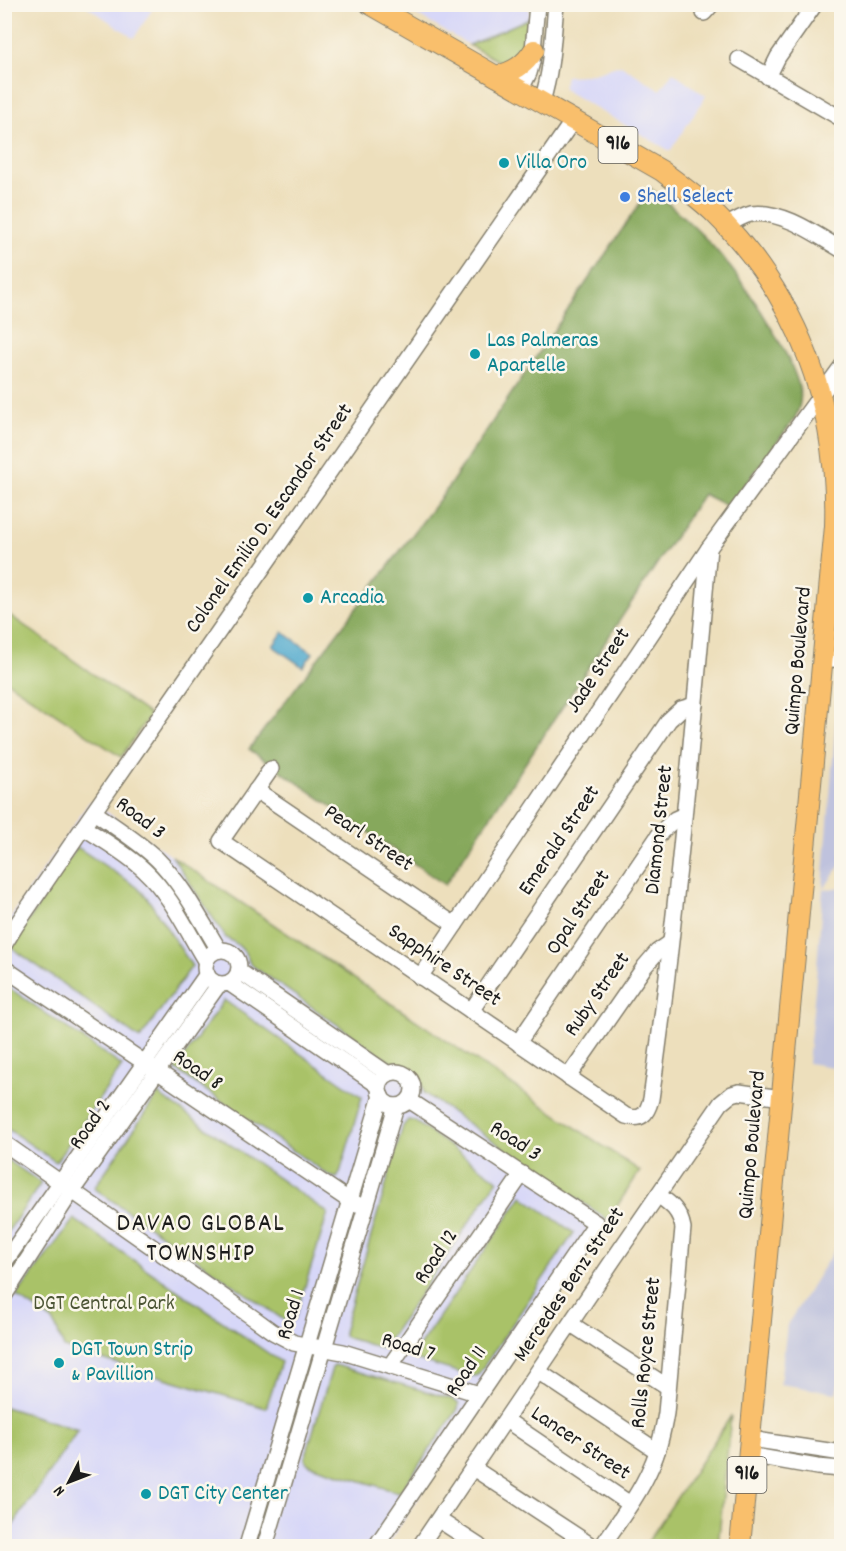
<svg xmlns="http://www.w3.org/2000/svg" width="846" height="1551" font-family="Dekko,sans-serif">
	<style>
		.built { fill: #d7d7f8 }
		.industrial { fill: #bfc2dd }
		.green { fill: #a9c267; stroke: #626f42; stroke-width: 1.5 }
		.forest { fill: #86a85c; stroke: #51623c; stroke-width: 1.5 }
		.water { fill: #50a9cd; stroke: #366274; stroke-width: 1.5 }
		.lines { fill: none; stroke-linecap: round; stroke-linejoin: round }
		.minor-casing { stroke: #847e6c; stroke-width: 18 }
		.major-casing { stroke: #847e6c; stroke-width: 22 }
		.minor { stroke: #fff; stroke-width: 15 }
		.major { stroke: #f9bf6c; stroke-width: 20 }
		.culture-dot { fill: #0f9aa8; stroke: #fbf7ec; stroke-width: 2 }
		.shop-dot { fill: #3f7fe0; stroke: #fbf7ec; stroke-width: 2 }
		.labels { text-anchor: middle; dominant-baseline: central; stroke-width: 5; stroke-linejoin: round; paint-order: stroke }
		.shield { fill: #fbf7ec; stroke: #5f5e5a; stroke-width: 1.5 }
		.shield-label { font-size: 21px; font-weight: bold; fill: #1c1c1c }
		.culture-label { font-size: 22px; fill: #0d838f; stroke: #fbf7ec; text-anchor: start }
		.shop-label { font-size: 22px; fill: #366cbe; stroke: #fbf7ec; text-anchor: start }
		.street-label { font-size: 22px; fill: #1c1c1c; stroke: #fbf7ec }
		.park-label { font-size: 22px; fill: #4d5636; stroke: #fbf7ec }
		.quarter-label { font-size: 26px; letter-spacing: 1.5px; fill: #1c1c1c; stroke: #fbf7ec }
	</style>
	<rect width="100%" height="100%" fill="#fbf7ec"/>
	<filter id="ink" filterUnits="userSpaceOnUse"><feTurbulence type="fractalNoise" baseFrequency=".0167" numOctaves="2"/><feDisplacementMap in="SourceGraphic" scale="12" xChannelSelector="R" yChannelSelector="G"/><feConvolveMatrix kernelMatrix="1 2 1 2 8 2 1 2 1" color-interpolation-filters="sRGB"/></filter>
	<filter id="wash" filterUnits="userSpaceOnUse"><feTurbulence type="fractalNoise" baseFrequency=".008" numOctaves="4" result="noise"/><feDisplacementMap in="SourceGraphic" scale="24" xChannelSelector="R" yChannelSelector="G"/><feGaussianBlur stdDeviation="1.35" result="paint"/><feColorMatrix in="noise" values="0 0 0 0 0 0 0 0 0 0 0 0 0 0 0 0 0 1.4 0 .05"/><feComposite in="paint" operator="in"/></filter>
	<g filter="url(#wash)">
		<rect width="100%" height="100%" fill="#eddfbc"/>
		<!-- built -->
		<g class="built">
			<polygon points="85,5 155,5 134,38"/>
			<polygon points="399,5 529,5 530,18 469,45"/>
			<polygon points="621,65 660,90 673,72 706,96 670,151 563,89 566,76 587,75"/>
			<polygon points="90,801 640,1171 386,1546 5,1546 5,926"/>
		</g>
		<!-- industrial -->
		<g class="industrial">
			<polygon points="836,718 842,719 841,864 823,890 841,887 842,1065 838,1068 808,1063 816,979"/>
			<polygon points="841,1239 842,1373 836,1393 780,1384 787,1325"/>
		</g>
		<!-- green -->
		<g class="green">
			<polygon points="530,18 526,52 505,65 469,45"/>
			<polygon points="4,611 150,715 121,757 5,680"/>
			<polygon points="77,847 137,887 146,896 192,966 140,1039 11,947"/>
			<path d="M172,856L640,1171L608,1220L424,1093C421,1074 410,1063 391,1062L250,964C246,951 239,944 226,938Z"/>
			<polygon points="5,985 122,1066 56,1162 5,1127"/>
			<polygon points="224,1000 362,1097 340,1173 337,1178 330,1176 175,1069"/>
			<polygon points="158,1094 328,1213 295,1318 291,1322 284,1320 94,1188"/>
			<polygon points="408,1120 414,1121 498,1180 386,1344 382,1348 380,1348 348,1338 344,1336 343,1332 403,1126"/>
			<polygon points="5,1158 41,1183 5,1236"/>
			<polygon points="522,1196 574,1233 478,1375 476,1376 470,1376 415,1359 413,1354 415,1352"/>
			<polygon points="74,1219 281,1362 266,1408 64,1348 54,1322 16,1296"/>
			<polygon points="335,1365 452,1399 459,1404 458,1409 401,1491 397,1492 310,1465 306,1462 305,1458 332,1368"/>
			<polygon points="5,1407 78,1430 5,1537 4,1407"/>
			<polygon points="731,1416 718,1546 645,1546"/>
		</g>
		<!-- forest -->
		<path class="forest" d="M650,188C669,204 688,220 705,238C733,267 756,301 776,336C786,353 796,372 800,391C802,400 799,409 795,418L729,507L703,494L445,885L249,749L445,492Z"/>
		<!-- water -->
		<polygon class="water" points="283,632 313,653 303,667 273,646"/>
	</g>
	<g filter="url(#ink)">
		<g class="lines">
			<defs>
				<g id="minor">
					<polyline points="704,13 712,4"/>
					<polyline points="739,59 842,119"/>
					<polyline points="768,77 778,57 815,4"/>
					<polyline points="521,89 529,73 532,62 537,4"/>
					<path d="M542,101C552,70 553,37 556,4"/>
					<path d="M726,226C734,221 742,216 751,214C781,209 817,235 842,250"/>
					<polyline points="823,658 842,660"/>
					<path d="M271,769L221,841L626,1116C642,1121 647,1114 651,1099C677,917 692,732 709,548"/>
					<polyline points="256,790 455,925"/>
					<path d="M94,812C115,827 138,841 157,859C183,885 200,919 219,950"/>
					<path d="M83,827C104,841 126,853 144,870C171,895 187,931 206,962"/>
					<polyline points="4,945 15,927 88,820 574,119"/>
					<circle cx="222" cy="967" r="17"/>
					<polyline points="4,968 350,1201 357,1204"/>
					<polyline points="239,971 388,1074"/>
					<polyline points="420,977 709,548 842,366"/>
					<polyline points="229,983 379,1086"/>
					<polyline points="471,1011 669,720 681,709 695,705"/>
					<polyline points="518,1043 661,832 675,819 684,815"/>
					<circle cx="396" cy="1089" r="17"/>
					<polyline points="568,1077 645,966 657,952 670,943"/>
					<polyline points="4,1143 255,1319 273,1332 294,1343 343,1352 479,1394"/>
					<polyline points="4,1263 207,974"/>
					<polyline points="4,1296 72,1191 219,984"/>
					<polyline points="571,1324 668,1387"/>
					<polyline points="390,1366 522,1174"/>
					<polyline points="539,1372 657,1451"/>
					<polyline points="506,1420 630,1504"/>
					<polyline points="750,1439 842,1453"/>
					<polyline points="748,1455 817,1467 842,1469"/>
					<polyline points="473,1468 592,1546"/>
					<polyline points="439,1520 479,1546"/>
					<polyline points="247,1546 381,1096"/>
					<polyline points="265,1546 396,1106"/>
					<polyline points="376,1546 596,1223 409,1100"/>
					<polyline points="420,1546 613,1260 721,1103 732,1094 739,1092 782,1098"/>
					<path d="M602,1546C619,1521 639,1495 651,1467C659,1450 663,1431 666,1413L683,1228C680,1211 671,1204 658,1195"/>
				</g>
				<g id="major">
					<path d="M370,4L662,171C679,184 696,196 712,211C798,295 839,407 835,526L740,1546"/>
					<path d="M496,76C513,72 525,65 534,50"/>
				</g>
			</defs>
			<!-- minor casing -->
			<use href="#minor" class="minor-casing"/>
			<!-- major casing -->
			<use href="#major" class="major-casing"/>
			<!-- minor -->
			<use href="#minor" class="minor"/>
			<!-- major -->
			<use href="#major" class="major"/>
		</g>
	</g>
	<!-- markers -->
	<g class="culture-dot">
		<circle cx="504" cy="163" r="6"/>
		<circle cx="475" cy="354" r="6"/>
		<circle cx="308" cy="598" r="6"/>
		<circle cx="59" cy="1363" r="6"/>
		<circle cx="146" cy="1494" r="6"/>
	</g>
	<circle class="shop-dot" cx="625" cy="197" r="6"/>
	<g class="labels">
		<!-- shield labels -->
		<g class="shield">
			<rect x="598.5" y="127" width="39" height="36" rx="4.5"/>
			<rect x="727.5" y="1457" width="39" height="36" rx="4.5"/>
		</g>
		<g class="shield-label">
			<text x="618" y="145">916</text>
			<text x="747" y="1475">916</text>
		</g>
		<!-- culture labels -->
		<g class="culture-label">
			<text x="516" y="163">Villa Oro</text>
			<text x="487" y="341">Las Palmeras<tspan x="487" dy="25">Apartelle</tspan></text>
			<text x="320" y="598">Arcadia</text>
			<text x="71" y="1350">DGT Town Strip<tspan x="71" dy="25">&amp; Pavillion</tspan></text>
			<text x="158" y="1494">DGT City Center</text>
		</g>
		<!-- shop labels -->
		<g class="shop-label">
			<text x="637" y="197">Shell Select</text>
		</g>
		<!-- street labels -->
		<g class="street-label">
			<text transform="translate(270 519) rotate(-55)">Colonel Emilio D. Escandor Street</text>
			<text transform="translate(799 661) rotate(-85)">Quimpo Boulevard</text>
			<text transform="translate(599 671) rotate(-56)">Jade Street</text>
			<text transform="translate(140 819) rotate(37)">Road 3</text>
			<text transform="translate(660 830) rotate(-84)">Diamond Street</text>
			<text transform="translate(368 839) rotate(34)">Pearl Street</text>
			<text transform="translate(560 841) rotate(-56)">Emerald Street</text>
			<text transform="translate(579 913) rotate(-56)">Opal Street</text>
			<text transform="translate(444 966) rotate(34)">Sapphire Street</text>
			<text transform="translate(598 995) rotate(-55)">Ruby Street</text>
			<text transform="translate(197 1071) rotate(34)">Road 8</text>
			<text transform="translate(91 1125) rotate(-55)">Road 2</text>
			<text transform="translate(515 1142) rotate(33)">Road 3</text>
			<text transform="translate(753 1145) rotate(-85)">Quimpo Boulevard</text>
			<text transform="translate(437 1257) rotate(-56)">Road 12</text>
			<text transform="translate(570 1285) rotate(-56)">Mercedes Benz Street</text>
			<text transform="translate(292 1315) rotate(-73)">Road 1</text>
			<text transform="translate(408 1348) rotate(17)">Road 7</text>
			<text transform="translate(647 1353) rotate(-84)">Rolls Royce Street</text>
			<text transform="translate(467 1372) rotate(-56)">Road 11</text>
			<text transform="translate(580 1444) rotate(34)">Lancer Street</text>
		</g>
		<!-- park labels -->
		<g class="park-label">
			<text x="104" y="1304">DGT Central Park</text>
		</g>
		<!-- quarter labels -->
		<g class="quarter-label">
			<text x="201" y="1224">DAVAO GLOBAL<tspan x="201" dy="30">TOWNSHIP</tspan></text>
		</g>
	</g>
	<!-- margin -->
	<rect width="846" height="1551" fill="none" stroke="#fbf7ec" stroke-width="24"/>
	<!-- north arrow -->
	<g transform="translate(69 1482) rotate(228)" stroke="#fbf7ec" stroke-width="4.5" paint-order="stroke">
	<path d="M0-4.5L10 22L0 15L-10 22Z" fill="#1c1c1c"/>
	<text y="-9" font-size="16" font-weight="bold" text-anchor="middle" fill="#1c1c1c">N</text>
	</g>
</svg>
